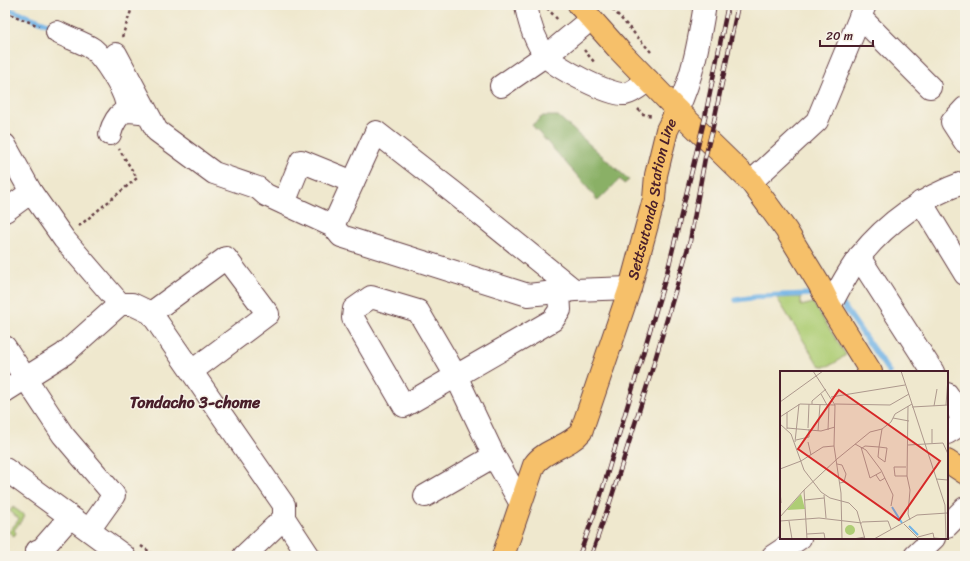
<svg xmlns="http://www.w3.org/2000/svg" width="970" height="561" font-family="Sriracha,sans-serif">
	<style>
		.green { fill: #aecd75; stroke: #7c7650 }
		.forest { fill: #8ab066; stroke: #6a6848 }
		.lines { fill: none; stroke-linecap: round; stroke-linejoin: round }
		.stream { stroke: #71b3e6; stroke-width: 5.5 }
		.minor-casing { stroke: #633d43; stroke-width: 24 }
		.major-casing { stroke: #633d43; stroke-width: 24 }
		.path { stroke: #633d43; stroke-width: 2.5; stroke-dasharray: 3 3; stroke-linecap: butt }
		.minor { stroke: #fff; stroke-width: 22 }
		.major { stroke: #f6c06b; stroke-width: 22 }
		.rail-casing { stroke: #4a1f2b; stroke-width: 4.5 }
		.rail { stroke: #f7f3e8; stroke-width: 3; stroke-dasharray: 9; stroke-linecap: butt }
		.labels { text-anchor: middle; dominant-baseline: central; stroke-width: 3; stroke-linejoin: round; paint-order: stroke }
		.street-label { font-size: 15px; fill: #4a1f2b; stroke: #f7f3e8 }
		.neighbourhood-label { font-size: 16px; font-weight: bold; fill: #4a1f2b; stroke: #f7f3e8 }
		.inset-river { fill: none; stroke: #71b3e6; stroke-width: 2 }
		.inset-road { fill: none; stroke: #ad988d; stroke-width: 1 }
		.view { fill: #d62828; fill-opacity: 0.15; stroke: #d62828; stroke-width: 2 }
		.inset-edge { fill: none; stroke: #4a1f2b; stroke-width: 2 }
	</style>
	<rect width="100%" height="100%" fill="#f7f3e8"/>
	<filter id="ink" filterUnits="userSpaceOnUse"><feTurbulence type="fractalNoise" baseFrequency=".025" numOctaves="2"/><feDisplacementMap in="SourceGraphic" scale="8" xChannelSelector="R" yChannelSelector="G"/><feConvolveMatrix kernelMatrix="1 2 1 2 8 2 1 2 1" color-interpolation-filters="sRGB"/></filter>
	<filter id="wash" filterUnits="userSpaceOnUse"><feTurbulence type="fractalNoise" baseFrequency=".012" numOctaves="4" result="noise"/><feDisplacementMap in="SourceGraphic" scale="16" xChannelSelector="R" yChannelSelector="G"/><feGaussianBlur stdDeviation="0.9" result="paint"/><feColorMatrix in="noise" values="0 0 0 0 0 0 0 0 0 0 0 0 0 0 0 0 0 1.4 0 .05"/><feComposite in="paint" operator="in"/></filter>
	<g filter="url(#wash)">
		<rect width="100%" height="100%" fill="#efe8ce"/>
		<!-- green -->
		<g class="green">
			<path d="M801,297V306L813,303L846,355C838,360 828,371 818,364L777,298Z"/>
			<polygon points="13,507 25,516 14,530 16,533 14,536 9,532 19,519 10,511"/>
		</g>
		<!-- forest -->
		<polygon class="forest" points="543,116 558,116 629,180 624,184 620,179 598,201 582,181 532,125"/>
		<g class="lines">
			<!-- stream -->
			<g class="stream">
				<polyline points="5,8 56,27"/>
				<polyline points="736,300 764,296 812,294"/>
				<polyline points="843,305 889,372"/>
			</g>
		</g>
	</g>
	<g filter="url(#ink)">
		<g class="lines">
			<defs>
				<g id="minor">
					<path d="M526,5C529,24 534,40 546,56C555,67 610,96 625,94C634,92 641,85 648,80"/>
					<polyline points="860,17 930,87"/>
					<path d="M57,32C68,38 83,42 93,49C104,58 123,88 126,102C127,105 127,108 127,111"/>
					<polyline points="556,48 591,19"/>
					<polyline points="116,54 157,131 214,173 258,188 266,195 333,226 341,236 528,295 574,290 630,288"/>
					<polyline points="501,86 546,55"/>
					<polyline points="965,108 952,122 965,142"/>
					<path d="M677,110C693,77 699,41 705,5"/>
					<path d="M110,134C112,126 118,112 128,111C132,111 138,112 142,112"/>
					<polyline points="5,145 31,192 64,239 120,304 132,304 151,313 284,505 284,518 309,556"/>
					<polyline points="751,182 817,121 865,5"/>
					<polyline points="921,202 965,274"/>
					<polyline points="284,203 301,161 353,182"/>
					<polyline points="5,211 31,192"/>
					<polyline points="333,226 376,132 453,192 574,290"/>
					<polyline points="859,257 933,372"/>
					<path d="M830,306C839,289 848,271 860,256C888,221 923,197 965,182"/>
					<polyline points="151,313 226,258 268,314 192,371"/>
					<polyline points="5,347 63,435 114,495 89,530"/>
					<polyline points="5,391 64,354 120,304"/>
					<polyline points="947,394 965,422"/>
					<polyline points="947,433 965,422"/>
					<polyline points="5,469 124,556"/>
					<polyline points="425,496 494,456"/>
					<polyline points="520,502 494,456 456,376 418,311 371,297 354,309 353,318 404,406 553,320 560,310 559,292"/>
					<polyline points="947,526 965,508"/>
					<polyline points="37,551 42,549 70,517"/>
					<polyline points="244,556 284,518"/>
					<polyline points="773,556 800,538"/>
					<polyline points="915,556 934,538"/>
				</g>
				<g id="major">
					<polyline points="579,5 619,50 677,110 751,182 786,230 819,284 830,306 871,372"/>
					<polyline points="947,461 965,473"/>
					<path id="s1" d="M503,556L534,465C545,449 569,447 581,432L630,288L654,199L656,175L667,130L677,110"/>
				</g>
			</defs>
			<!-- minor casing -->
			<use href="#minor" class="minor-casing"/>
			<!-- major casing -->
			<use href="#major" class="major-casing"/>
			<!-- path -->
			<g class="path">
				<polyline points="609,5 651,52"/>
				<polyline points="547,8 559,21"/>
				<polyline points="5,12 39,26"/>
				<polyline points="122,37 133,5"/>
				<polyline points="584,50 595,63"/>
				<polyline points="638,109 643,114 653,116"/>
				<polyline points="79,226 137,178 119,149"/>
				<polyline points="141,546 156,556"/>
			</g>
			<!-- minor -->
			<use href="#minor" class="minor"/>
			<!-- major -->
			<use href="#major" class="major"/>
			<defs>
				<g id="rail">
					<polyline points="579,556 600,498 667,273 705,117 728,5"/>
					<polyline points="591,556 610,502 652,370 690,241 705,158 713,126 738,5"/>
				</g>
			</defs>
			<!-- rail casing -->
			<use href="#rail" class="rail-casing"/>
			<!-- rail -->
			<use href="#rail" class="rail"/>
		</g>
	</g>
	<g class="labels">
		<!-- street labels -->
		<g class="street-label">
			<text stroke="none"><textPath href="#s1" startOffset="398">Settsutonda Station Line</textPath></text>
		</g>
		<!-- neighbourhood labels -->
		<g class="neighbourhood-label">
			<text x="195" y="402">Tondacho 3-chome</text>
		</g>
	</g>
	<!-- overview -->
	<g transform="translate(780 371)">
		<rect width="168" height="168" fill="#efe8ce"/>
		<path d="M21,123L25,138L7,139ZM65 159a5 5 0 1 1 10 0a5 5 0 1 1-10 0Z" fill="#aecd75"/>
		<path class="inset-river" d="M112,136L122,152M129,155L138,164"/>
		<path class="inset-road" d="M33,0L55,34L54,75L61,122L62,168M41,23L47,34M51,26L125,14M0,31L43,0M32,33V30L46,18M55,33L110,34L129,23M132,33L165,134L166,168M166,34L168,7M128,35L127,105L130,119L128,143L130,149M154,35L157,18M132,36L168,34M0,46L20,33L55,34M113,47L129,50M0,53L11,63L24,99L41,121L50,127L69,132L77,140L85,168M7,57L41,60L55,56M28,57L29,33M7,58V41M152,58V72M48,59L49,34M38,60L40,34M16,69L29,66V58M15,71L19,33M28,71L31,84M75,73L86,79L101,99L113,124L111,135M128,74L163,72L168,83M81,76L90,107L101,101M82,77L85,75L99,76L107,77L105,91L98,86L99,76L102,58M57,88L90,61L102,58L111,51L115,43L132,33L121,0M57,93L62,94L66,103L64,111L60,112M126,96H114L115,105H127M0,98L21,90L43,76L54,75M96,104L100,110L105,107M156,108L168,109M0,119L1,132M24,119L27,168M44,124L46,147M25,129L44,127M0,146L24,119L57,88M0,150L39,147L82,152M9,150L12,168M82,151L108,150L111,158M124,153L139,168M27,163L44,162L45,168M138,166L153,162L154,167L166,168M73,168L85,166M94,168L137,144L167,142"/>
		<path class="view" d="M59,19L160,90L119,149L18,78Z"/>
		<rect width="168" height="168" class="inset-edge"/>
	</g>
	<!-- margin -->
	<rect width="970" height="561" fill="none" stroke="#f7f3e8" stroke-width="20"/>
	<!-- scale -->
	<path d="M820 40v6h53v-6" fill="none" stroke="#4a1f2b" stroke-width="2"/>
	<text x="826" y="40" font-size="12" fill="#4a1f2b" stroke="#f7f3e8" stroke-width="3" paint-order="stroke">20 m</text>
</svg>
